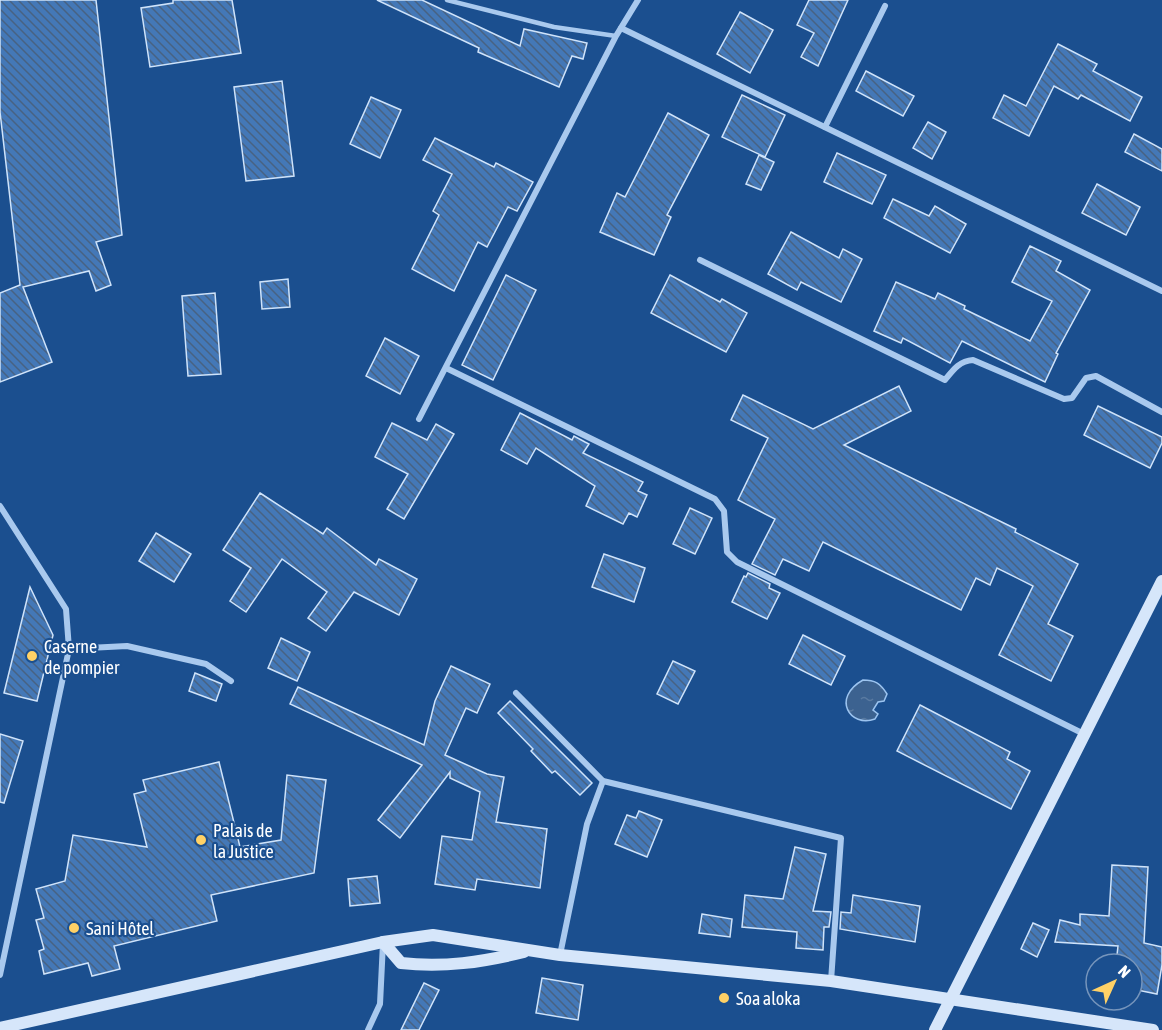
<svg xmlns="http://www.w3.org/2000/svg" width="1162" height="1030" font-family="'Asap Condensed',sans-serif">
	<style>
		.water { fill: url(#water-ripples); stroke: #9cc4f0; stroke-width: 1.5 }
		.building { fill: url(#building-back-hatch); stroke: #cfe3fa; stroke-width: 1.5 }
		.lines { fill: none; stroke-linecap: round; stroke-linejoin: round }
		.lane { stroke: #a9c9ee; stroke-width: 4.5 }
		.street { stroke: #a9c9ee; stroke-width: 6 }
		.secondary { stroke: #d6e6fa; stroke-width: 12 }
		.poi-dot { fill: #ffd166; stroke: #1b4f8f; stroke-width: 2 }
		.labels { text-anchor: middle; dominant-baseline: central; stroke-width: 4.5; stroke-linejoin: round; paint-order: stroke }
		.poi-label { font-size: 18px; fill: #fff; stroke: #1b4f8f; text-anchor: start }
	</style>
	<defs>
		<pattern id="water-ripples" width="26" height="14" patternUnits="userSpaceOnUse" patternTransform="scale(1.5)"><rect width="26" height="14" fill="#3c6290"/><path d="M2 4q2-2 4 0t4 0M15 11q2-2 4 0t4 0" fill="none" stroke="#597aa1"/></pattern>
		<pattern id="building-back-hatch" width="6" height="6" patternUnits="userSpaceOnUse" patternTransform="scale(1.5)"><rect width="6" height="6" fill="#4478b7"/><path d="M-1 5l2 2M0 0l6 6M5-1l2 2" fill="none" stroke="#486282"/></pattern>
	</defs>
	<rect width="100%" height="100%" fill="#1b4f8f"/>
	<!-- water -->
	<path class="water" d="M863,680C875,680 880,683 887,694L884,701L878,702L873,710L878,714L875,719C850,728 831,698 863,680Z"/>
	<!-- building -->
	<g class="building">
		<polygon points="0,0 96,0 122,235 96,242 111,285 96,291 89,271 23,287 52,362 0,382 0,293 20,285 0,112"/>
		<polygon points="173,0 232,0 241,53 150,67 141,8 173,3"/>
		<polygon points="377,0 422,0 520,46 524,29 587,43 583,59 572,56 559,87 478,52 479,48"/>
		<polygon points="809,0 848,0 818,66 801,57 814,33 797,25"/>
		<polygon points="740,12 773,30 750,73 717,54"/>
		<polygon points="1058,44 1097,64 1093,71 1142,97 1130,121 1081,95 1078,99 1054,86 1029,136 993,118 1004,95 1026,106"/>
		<polygon points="866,71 914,96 903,116 856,91"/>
		<polygon points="282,81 294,176 246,181 234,87"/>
		<polygon points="742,95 785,115 765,157 722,137"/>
		<polygon points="371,97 401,110 380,158 350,144"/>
		<polygon points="668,113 709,135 667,215 671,217 654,255 600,232 617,193 625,197"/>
		<polygon points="928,122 946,132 932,159 913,148"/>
		<polygon points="1134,134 1162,149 1162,171 1125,152"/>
		<polygon points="435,138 494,167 496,163 533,182 517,211 508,207 487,247 478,242 454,291 412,269 439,215 433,211 452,174 423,160"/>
		<polygon points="837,153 886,175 872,204 824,182"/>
		<polygon points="759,155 774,162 761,190 746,184"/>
		<polygon points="1097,184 1140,207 1126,235 1082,213"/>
		<polygon points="893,199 929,216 935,206 966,224 950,253 884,218"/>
		<polygon points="791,232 839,258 843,249 862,259 841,302 801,282 797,290 768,274"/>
		<polygon points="1030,246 1061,261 1056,271 1090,290 1056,353 1058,354 1045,382 962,341 950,363 903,338 901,343 874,331 896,282 935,299 938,293 965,306 964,309 1030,341 1052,301 1012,282"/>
		<polygon points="506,275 536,290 493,380 462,365"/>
		<polygon points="670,275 720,302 722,299 747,313 726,352 651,313"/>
		<polygon points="288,279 290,307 262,309 260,282"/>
		<polygon points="215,293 221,374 188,376 182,296"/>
		<polygon points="385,338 419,356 400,394 366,376"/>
		<polygon points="899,386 911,411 844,445 1016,529 1015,532 1078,564 1048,624 1073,636 1051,681 999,655 1033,586 997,568 990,585 976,578 961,610 823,542 809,571 783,559 775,575 752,564 775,519 738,500 768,438 731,420 743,395 813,429"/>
		<polygon points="1098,406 1162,437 1162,443 1150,468 1084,435"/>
		<polygon points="520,413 572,440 574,436 585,442 589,444 583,453 643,482 638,491 647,495 637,517 629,513 623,524 586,506 595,486 536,448 527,464 501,450"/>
		<polygon points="392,423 427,440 436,424 454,434 404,519 387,509 408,474 375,457"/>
		<polygon points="260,493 323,534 327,528 376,565 379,559 417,579 399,615 354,592 326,631 308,618 327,592 282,559 246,612 230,601 251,568 223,550"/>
		<polygon points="690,508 712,518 695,554 673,544"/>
		<polygon points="156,533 191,554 174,582 139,561"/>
		<polygon points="604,554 645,568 634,602 592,587"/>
		<polygon points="748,573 770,584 769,588 780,593 767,619 732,602 744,576 746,577"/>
		<polygon points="30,587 53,635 37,701 4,693"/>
		<polygon points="803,635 845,656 831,685 789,664"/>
		<polygon points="281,638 310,652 297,681 268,668"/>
		<polygon points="673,661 695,671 678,704 657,694"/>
		<polygon points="451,666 490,684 477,713 466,708 445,755 487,774 504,777 496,822 547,829 540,888 477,879 475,890 435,884 442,836 472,840 480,792 450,778 450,772 400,838 378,820 422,765 290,704 298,687 424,745 435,701"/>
		<polygon points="195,673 222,684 216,701 189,691"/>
		<polygon points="510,701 592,783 580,795 555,771 552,773 531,751 533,749 498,713"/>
		<polygon points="920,705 1010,752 1007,759 1030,771 1011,809 897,751"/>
		<polygon points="0,734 23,741 4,803 0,802"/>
		<polygon points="219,762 240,847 281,840 287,775 326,780 314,873 211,895 217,921 114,946 120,969 92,976 88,963 44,974 39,951 44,949 36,920 44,918 36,889 65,881 73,835 147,847 134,794 146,791 143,780"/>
		<polygon points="639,811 662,820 647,857 615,844 627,815 636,818"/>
		<polygon points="795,847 826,854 813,911 831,912 829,927 824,927 823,950 796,948 797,932 742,927 745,895 783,899"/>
		<polygon points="1112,865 1148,867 1144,943 1162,947 1162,965 1157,994 1132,989 1132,964 1116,964 1118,946 1055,942 1060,920 1080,925 1080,914 1109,916"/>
		<polygon points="377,876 380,903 350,906 348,879"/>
		<polygon points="853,895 920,906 915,942 840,929 841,912 851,913"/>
		<polygon points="702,914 732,919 730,937 699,933"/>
		<polygon points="1033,923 1049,930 1037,957 1021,949"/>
		<polygon points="542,978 583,985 578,1020 536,1013"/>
		<polygon points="424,983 439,990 419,1030 401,1030"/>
	</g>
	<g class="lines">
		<!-- lane -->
		<polyline class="lane" points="447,0 554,27 616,36"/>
		<!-- street -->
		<g class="street">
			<polyline points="621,28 1162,291"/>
			<polyline points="825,127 885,6"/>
			<path d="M700,260L945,380C953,370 959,361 973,360L1064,399L1072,398L1086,378L1096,376L1162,412"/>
			<polyline points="446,368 715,499 724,511 727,552 737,562 1084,734"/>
			<polyline points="419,419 616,36 638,0"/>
			<polyline points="0,506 66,609 69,649 0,975"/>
			<polyline points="69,649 127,646 206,664 231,681"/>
			<polyline points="516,693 603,781 841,838 831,981"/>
			<polyline points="560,955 587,824 603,781"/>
			<polyline points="368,1030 380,1004 383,943"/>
		</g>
		<!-- secondary -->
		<g class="secondary">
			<path d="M383,942L401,963C443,968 483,962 524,952"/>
			<polyline points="0,1028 383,942 433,935 560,955 831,981 1153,1030"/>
			<polyline points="935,1030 1162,581"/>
		</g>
	</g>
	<!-- markers -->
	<g class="poi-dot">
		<circle cx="32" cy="656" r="6"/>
		<circle cx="201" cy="840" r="6"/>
		<circle cx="74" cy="928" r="6"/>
		<circle cx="724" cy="998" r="6"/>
	</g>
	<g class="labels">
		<!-- poi labels -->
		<g class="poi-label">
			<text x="44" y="646">Caserne<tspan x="44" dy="21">de pompier</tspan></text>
			<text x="213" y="830">Palais de<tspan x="213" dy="21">la Justice</tspan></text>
			<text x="86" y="928">Sani Hôtel</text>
			<text x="736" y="998">Soa aloka</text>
		</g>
	</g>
	<!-- north arrow -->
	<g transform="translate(1114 982) rotate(45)"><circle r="28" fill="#1b4f8f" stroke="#7695bc" stroke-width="1.5"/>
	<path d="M0-4.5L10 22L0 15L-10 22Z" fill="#ffd166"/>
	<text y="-9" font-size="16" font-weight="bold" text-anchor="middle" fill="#ffffff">N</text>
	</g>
</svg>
